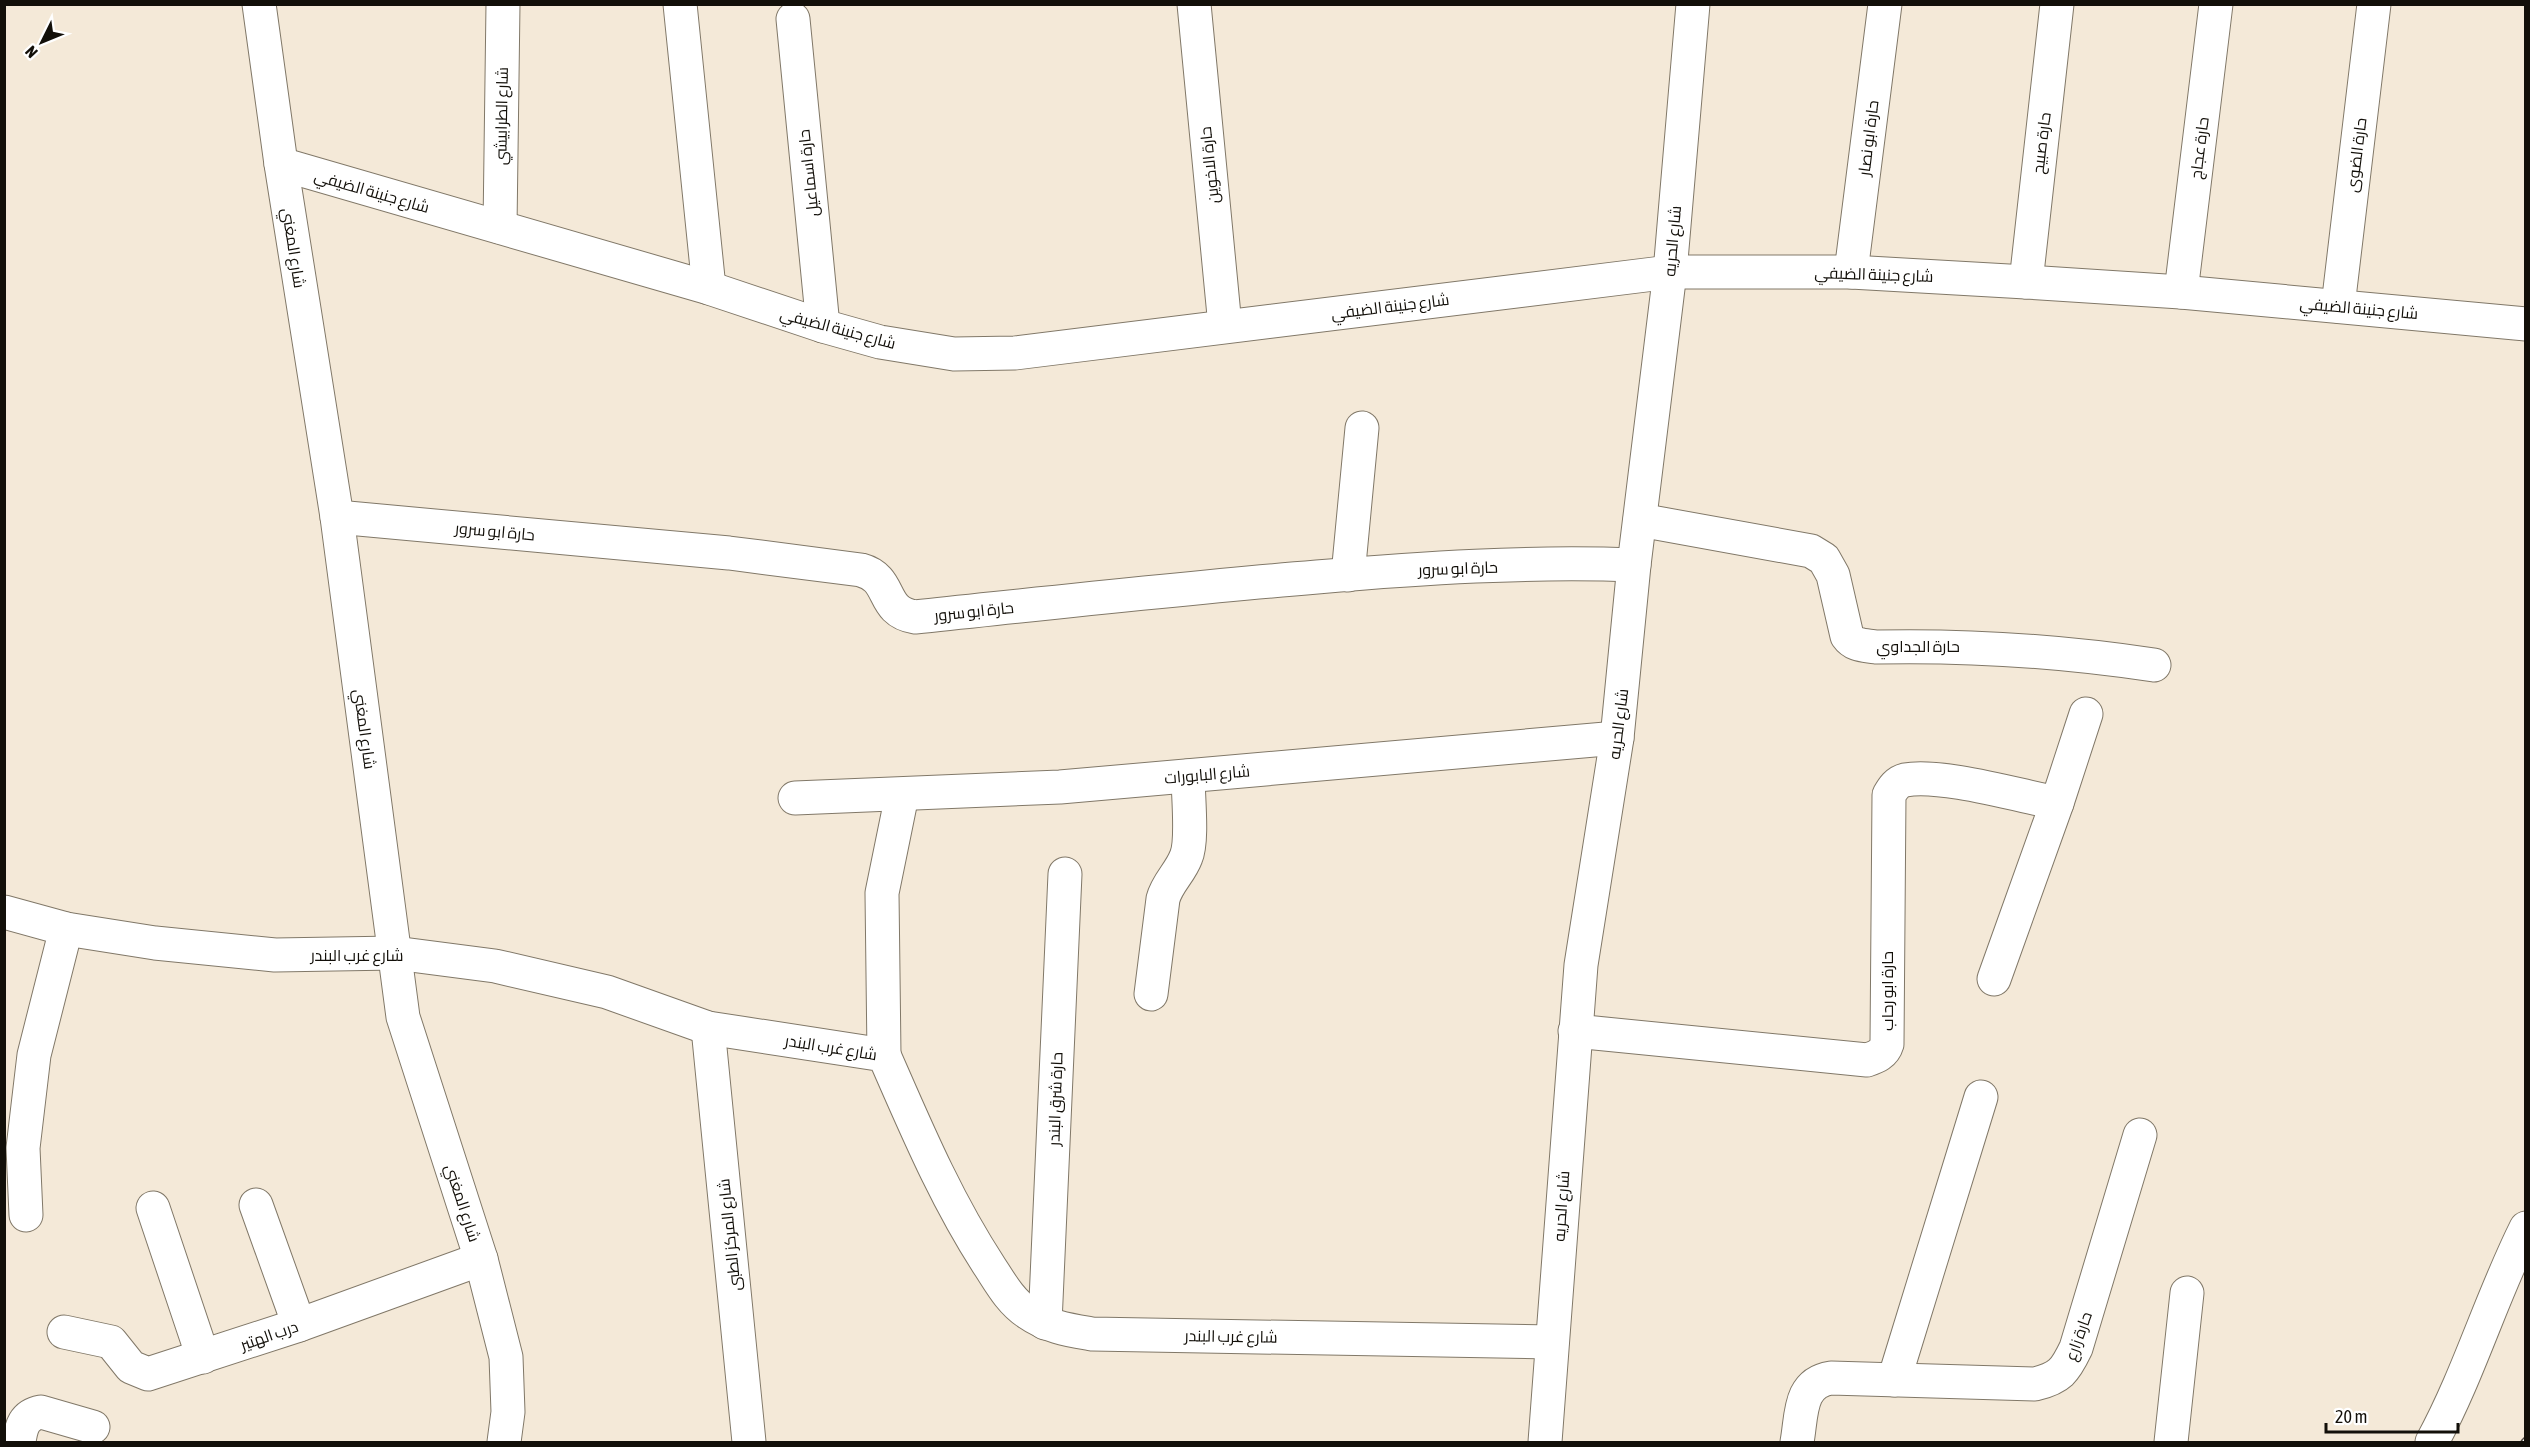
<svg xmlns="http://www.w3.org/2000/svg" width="2530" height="1447" font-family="'Asap Condensed',Cairo,sans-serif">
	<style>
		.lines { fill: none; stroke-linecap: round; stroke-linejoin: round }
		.minor-casing { stroke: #817868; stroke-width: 35 }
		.minor { stroke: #fff; stroke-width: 33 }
		.rail-casing { stroke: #524d43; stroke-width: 7 }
		.rail { stroke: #fff; stroke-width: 4.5; stroke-dasharray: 14; stroke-linecap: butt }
		.labels { text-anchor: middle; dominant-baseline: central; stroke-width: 4.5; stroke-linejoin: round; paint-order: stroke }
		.street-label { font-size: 16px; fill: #120f09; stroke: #fff }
	</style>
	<rect width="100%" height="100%" fill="#f4e9d8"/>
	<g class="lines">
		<defs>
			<g id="minor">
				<polyline points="259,4 281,164 337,517 403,1017 481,1259 506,1357 508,1412 504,1442"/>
				<polyline points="680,4 709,288"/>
				<polyline points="1194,4 1225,326"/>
				<polyline points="793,19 823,326"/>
				<polyline points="281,164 709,288 823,326 880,342 954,354 1015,353 1670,272 1851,272 2026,282 2181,292 2526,324"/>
				<polyline points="500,227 503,4"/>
				<polyline points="1851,272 1885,4"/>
				<polyline points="2026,282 2057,4"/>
				<polyline points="2181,292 2216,4"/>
				<polyline points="2338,306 2374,4"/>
				<path d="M337,517L729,553L861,570C894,579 879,611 915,617C1049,603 1183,588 1317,577C1422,568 1529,561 1634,565"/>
				<path d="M1640,520L1811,551L1824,559L1833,575L1847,636C1854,646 1864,645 1876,647C1971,645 2060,651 2154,665"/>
				<polyline points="1348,575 1362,428"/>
				<polyline points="795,798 1060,787 1617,738"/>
				<path d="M4,912L66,929L155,943L275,955L395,953L495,966L607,992L708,1028L884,1055C916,1128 946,1200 990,1267C1001,1284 1011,1302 1028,1313C1048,1327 1069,1330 1092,1334L1552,1342"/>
				<polyline points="1994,979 2057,803 2086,714"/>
				<path d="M1151,994L1163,899C1167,883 1180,873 1186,857C1193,841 1188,796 1188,776"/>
				<polyline points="708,1028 749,1442"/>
				<path d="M1575,1031L1867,1060C1876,1057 1884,1054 1887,1044L1889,795C1893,788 1897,782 1905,780C1940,773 2020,796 2057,803"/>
				<polyline points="884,1055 882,893 902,795"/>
				<polyline points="256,1205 299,1325"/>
				<polyline points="153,1208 203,1357"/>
				<polyline points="26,1215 23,1148 34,1055 66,929"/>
				<polyline points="1045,1323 1065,874"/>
				<polyline points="64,1332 111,1342 131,1367 148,1374 299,1325 481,1259"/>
				<polyline points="1894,1380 1981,1097"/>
				<path d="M19,1442C21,1427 24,1415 41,1412L93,1427"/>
				<polyline points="1545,1442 1581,965 1617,738 1634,565 1670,272 1693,4"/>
				<path d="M1797,1442C1802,1416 1798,1383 1831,1378L2035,1384C2060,1378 2065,1371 2076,1348L2140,1135"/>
				<polyline points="2171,1442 2187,1293"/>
				<path d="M2432,1442C2469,1374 2491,1298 2526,1228"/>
			</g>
		</defs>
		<!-- minor casing -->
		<use href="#minor" class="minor-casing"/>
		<!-- minor -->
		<use href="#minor" class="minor"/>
		<defs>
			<polyline id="rail" points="2524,1442 2526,1440"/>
		</defs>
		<!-- rail casing -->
		<use href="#rail" class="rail-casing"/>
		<!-- rail -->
		<use href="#rail" class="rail"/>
	</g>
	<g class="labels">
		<!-- street labels -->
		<g class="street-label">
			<text transform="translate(501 116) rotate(-89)">شارع الطرابيشي</text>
			<text transform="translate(1868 138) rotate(-83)">حارة ابو نصار</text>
			<text transform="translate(2041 143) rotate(-83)">حارة صبيح</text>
			<text transform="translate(2199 148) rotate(-83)">حارة عجاج</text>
			<text transform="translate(2356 155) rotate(-83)">حارة الضوى</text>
			<text transform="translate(1209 165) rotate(-96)">حارة الاخوين</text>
			<text transform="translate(808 173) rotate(-96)">حارة اسماعيل</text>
			<text transform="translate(372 191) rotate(16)">شارع جنينة الضيفي</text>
			<text transform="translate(1672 241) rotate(-85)">شارع الحريه</text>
			<text transform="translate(294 248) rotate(81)">شارع المغني</text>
			<text transform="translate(1874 274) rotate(2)">شارع جنينة الضيفي</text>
			<text transform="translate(1390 306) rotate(-7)">شارع جنينة الضيفي</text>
			<text transform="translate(2359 308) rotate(5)">شارع جنينة الضيفي</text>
			<text transform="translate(838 328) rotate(15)">شارع جنينة الضيفي</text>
			<text transform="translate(495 531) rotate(5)">حارة ابو سرور</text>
			<text transform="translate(1458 568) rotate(-2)">حارة ابو سرور</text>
			<text transform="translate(974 611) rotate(-6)">حارة ابو سرور</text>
			<text x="1918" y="646">حارة الجداوي</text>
			<text transform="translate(1618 724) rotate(-83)">شارع الحريه</text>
			<text transform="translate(365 729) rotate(82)">شارع المغني</text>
			<text transform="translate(1207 774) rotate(-5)">شارع البابورات</text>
			<text x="357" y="955">شارع غرب البندر</text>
			<text transform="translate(1887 991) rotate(-90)">حارة ابو رحاب</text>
			<text transform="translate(831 1047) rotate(9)">شارع غرب البندر</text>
			<text transform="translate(1055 1099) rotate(-88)">حارة شرق البندر</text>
			<text transform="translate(463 1203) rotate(72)">شارع المغني</text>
			<text transform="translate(1561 1206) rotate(-86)">شارع الحريه</text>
			<text transform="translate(729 1235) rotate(-96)">شارع المركز الطبى</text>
			<text transform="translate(269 1335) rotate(-19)">درب الهتير</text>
			<text transform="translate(1231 1336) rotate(1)">شارع غرب البندر</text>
			<text transform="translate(2078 1336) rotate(-70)">حارة زارع</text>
		</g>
	</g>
	<!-- border -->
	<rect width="2530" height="1447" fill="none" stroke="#120f09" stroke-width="12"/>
	<!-- north arrow -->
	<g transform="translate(42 42) rotate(227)" stroke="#ffffff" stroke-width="4.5" paint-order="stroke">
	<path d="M0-4.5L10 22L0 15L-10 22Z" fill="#120f09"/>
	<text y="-9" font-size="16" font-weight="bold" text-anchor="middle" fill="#120f09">N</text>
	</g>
	<!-- scale -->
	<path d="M2326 1423v9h132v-9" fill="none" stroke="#120f09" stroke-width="3"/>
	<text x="2335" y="1423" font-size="18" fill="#120f09" stroke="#ffffff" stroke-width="4.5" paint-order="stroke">20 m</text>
</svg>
